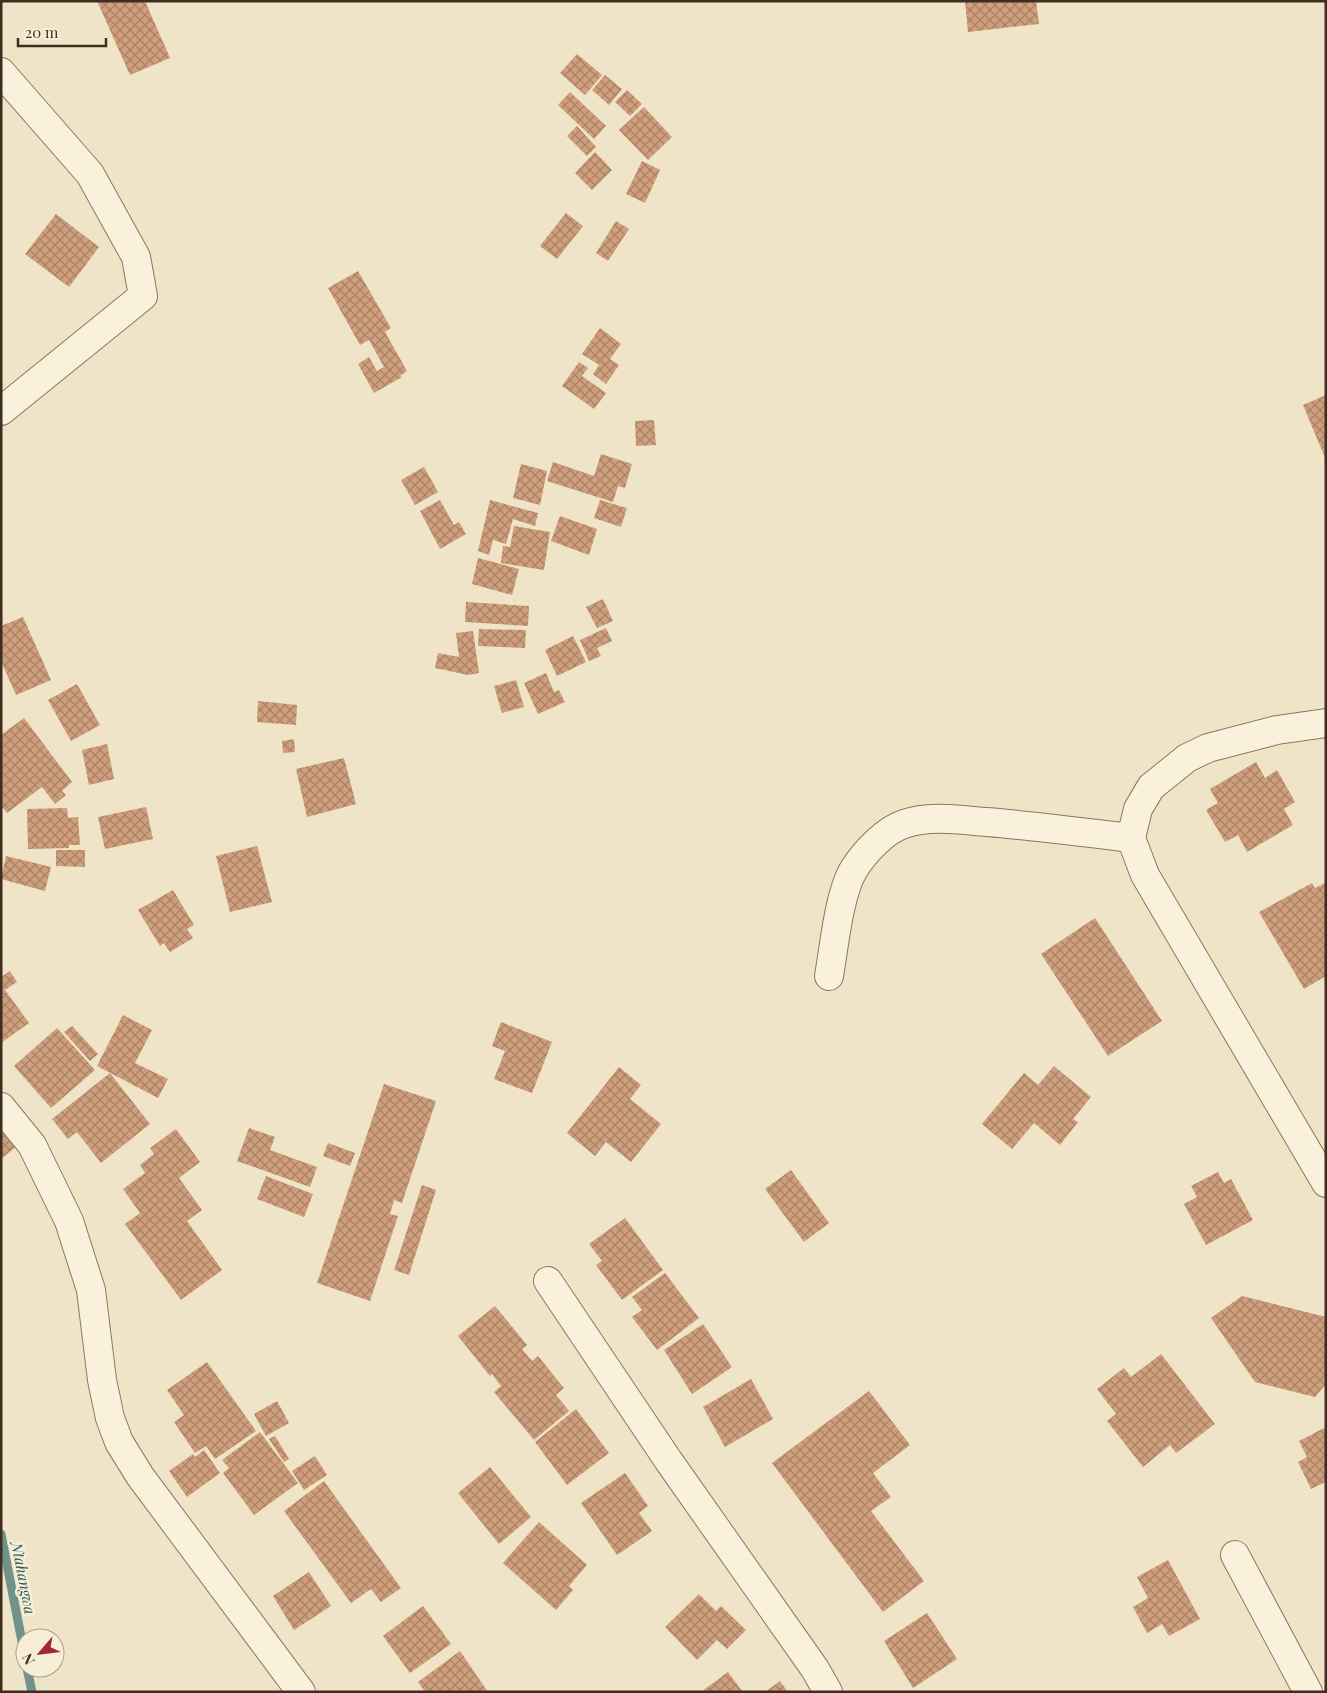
<svg xmlns="http://www.w3.org/2000/svg" width="1327" height="1693" font-family="'Playfair Display',serif">
	<style>
		.lines { fill: none; stroke-linecap: round; stroke-linejoin: round }
		.stream { stroke: #6f938a; stroke-width: 9 }
		.building { fill: url(#building-cross-hatch) }
		.minor-casing { stroke: #8d765c; stroke-width: 30 }
		.minor { stroke: #faf1dc; stroke-width: 28 }
		.labels { text-anchor: middle; dominant-baseline: central; stroke-width: 5; stroke-linejoin: round; paint-order: stroke }
		.water-label { font-size: 15px; font-style: italic; fill: #2f5d5a; stroke: #f7eed8 }
	</style>
	<defs>
		<pattern id="building-cross-hatch" width="8" height="8" patternUnits="userSpaceOnUse" patternTransform="scale(1.25)"><rect width="8" height="8" fill="#cf9f7d"/><path d="M0 0l8 8M0 8l8-8" fill="none" stroke="#a98266"/></pattern>
	</defs>
	<rect width="100%" height="100%" fill="#f0e4c8"/>
	<g class="lines">
		<!-- stream -->
		<g class="stream">
			<polyline points="1,1534 25,1657"/>
			<polyline points="27,1668 32,1692"/>
		</g>
	</g>
	<!-- building -->
	<g class="building">
		<polygon points="97,1 145,1 170,58 130,75"/>
		<polygon points="965,1 1036,1 1039,24 968,32"/>
		<polygon points="577,54 602,75 585,95 560,73"/>
		<polygon points="605,75 622,89 609,105 592,90"/>
		<polygon points="627,90 642,104 630,116 615,102"/>
		<polygon points="570,92 606,126 594,139 558,105"/>
		<polygon points="644,107 672,137 648,160 619,130"/>
		<polygon points="577,126 596,147 587,156 567,136"/>
		<polygon points="595,152 612,170 592,190 575,173"/>
		<polygon points="642,161 660,170 645,203 626,194"/>
		<polygon points="566,213 583,226 557,259 540,246"/>
		<polygon points="56,214 99,247 69,287 25,254"/>
		<polygon points="616,221 629,229 608,261 596,253"/>
		<polygon points="358,271 391,328 385,332 407,371 400,376 402,377 374,393 358,364 369,357 377,371 384,367 369,340 360,345 328,288"/>
		<polygon points="600,328 621,344 610,359 619,365 606,384 593,374 599,365 582,354"/>
		<polygon points="579,362 588,368 582,376 606,393 594,409 562,386"/>
		<polygon points="1326,395 1326,460 1303,405"/>
		<polygon points="654,420 656,445 636,446 635,421"/>
		<polygon points="601,454 632,464 625,488 618,486 613,502 547,481 553,462 594,476"/>
		<polygon points="521,464 547,471 540,505 513,498"/>
		<polygon points="424,467 438,492 415,505 401,480"/>
		<polygon points="440,500 454,525 459,522 466,534 440,549 420,511"/>
		<polygon points="490,500 538,513 535,526 513,519 506,544 493,540 489,555 478,551"/>
		<polygon points="600,500 627,508 621,527 594,518"/>
		<polygon points="560,516 597,529 589,555 551,541"/>
		<polygon points="514,526 550,532 544,570 501,563 503,546 510,547"/>
		<polygon points="478,558 519,569 512,595 472,584"/>
		<polygon points="603,599 613,621 597,628 586,607"/>
		<polygon points="466,602 529,606 528,626 465,622"/>
		<polygon points="23,617 51,680 16,695 1,661 1,626"/>
		<polygon points="606,628 612,641 597,648 601,656 589,661 580,640"/>
		<polygon points="479,629 526,630 525,648 478,646"/>
		<polygon points="473,631 479,673 468,675 435,668 438,653 459,657 456,633"/>
		<polygon points="573,636 586,662 557,676 545,650"/>
		<polygon points="546,673 554,692 559,690 565,702 538,714 524,683"/>
		<polygon points="516,680 524,707 502,713 494,686"/>
		<polygon points="77,684 100,725 71,741 48,700"/>
		<polygon points="258,701 297,705 296,725 257,722"/>
		<polygon points="24,718 72,782 62,791 66,795 55,804 42,787 7,813 1,806 1,735"/>
		<polygon points="294,739 295,752 283,753 282,741"/>
		<polygon points="107,744 114,779 89,785 82,750"/>
		<polygon points="344,758 356,804 307,817 296,769"/>
		<polygon points="1256,762 1265,778 1277,770 1295,802 1284,809 1293,825 1247,852 1238,835 1225,842 1206,810 1218,803 1210,789"/>
		<polygon points="146,807 153,839 105,849 98,817"/>
		<polygon points="67,808 68,818 78,817 80,845 69,845 69,848 28,849 27,809"/>
		<polygon points="257,846 272,902 230,912 216,856"/>
		<polygon points="56,850 85,850 85,867 56,866"/>
		<polygon points="6,856 51,867 45,891 1,879"/>
		<polygon points="1312,883 1315,888 1325,883 1326,885 1326,976 1304,989 1259,912"/>
		<polygon points="173,890 194,925 187,929 193,938 170,952 164,943 160,946 138,910"/>
		<polygon points="1095,918 1162,1021 1108,1056 1041,954"/>
		<polygon points="10,971 17,982 5,990 29,1023 1,1043 1,977"/>
		<polygon points="123,1015 152,1030 135,1063 168,1079 158,1098 97,1066"/>
		<polygon points="501,1022 552,1042 532,1093 494,1079 505,1051 492,1046"/>
		<polygon points="72,1026 98,1054 90,1061 64,1032"/>
		<polygon points="57,1028 95,1070 51,1108 14,1066"/>
		<polygon points="1054,1066 1091,1097 1073,1119 1078,1122 1060,1145 1034,1123 1012,1149 982,1124 1024,1073 1038,1085"/>
		<polygon points="619,1067 641,1085 630,1099 661,1124 631,1162 606,1142 595,1156 567,1133"/>
		<polygon points="110,1073 150,1124 101,1163 77,1132 68,1139 52,1119"/>
		<polygon points="384,1084 436,1101 402,1203 394,1200 390,1214 398,1216 370,1301 317,1283"/>
		<polygon points="1,1127 18,1145 1,1159"/>
		<polygon points="249,1128 275,1137 270,1150 317,1167 310,1187 237,1161"/>
		<polygon points="176,1129 200,1162 179,1178 202,1210 187,1221 222,1270 181,1300 125,1224 140,1213 123,1189 145,1173 140,1165 154,1154 150,1148"/>
		<polygon points="328,1143 355,1153 350,1166 323,1156"/>
		<polygon points="791,1170 829,1223 804,1242 765,1189"/>
		<polygon points="1218,1172 1224,1183 1231,1179 1253,1220 1206,1245 1184,1204 1197,1197 1191,1186"/>
		<polygon points="266,1176 313,1194 304,1217 257,1199"/>
		<polygon points="422,1185 436,1190 409,1275 394,1270"/>
		<polygon points="625,1218 663,1270 622,1300 596,1265 602,1261 589,1244"/>
		<polygon points="665,1273 699,1318 657,1350 632,1317 642,1310 632,1297"/>
		<polygon points="1242,1296 1326,1317 1326,1384 1315,1397 1255,1382 1211,1318"/>
		<polygon points="495,1306 527,1345 522,1349 532,1361 538,1356 564,1388 556,1395 569,1411 534,1440 494,1392 501,1386 492,1374 490,1376 458,1336"/>
		<polygon points="703,1324 732,1367 692,1394 664,1350"/>
		<polygon points="1161,1354 1215,1424 1176,1453 1170,1445 1143,1467 1107,1421 1116,1414 1097,1389 1124,1368 1131,1377"/>
		<polygon points="207,1362 256,1431 215,1459 206,1446 195,1453 174,1422 184,1415 167,1390"/>
		<polygon points="751,1379 773,1419 725,1447 703,1407"/>
		<polygon points="869,1391 910,1445 873,1473 891,1497 871,1511 924,1581 883,1612 772,1463"/>
		<polygon points="277,1401 289,1423 266,1436 254,1414"/>
		<polygon points="576,1409 609,1453 567,1485 535,1442"/>
		<polygon points="1326,1427 1326,1482 1311,1489 1298,1462 1307,1457 1299,1441"/>
		<polygon points="260,1432 298,1483 254,1515 223,1473 229,1468 222,1460"/>
		<polygon points="275,1436 289,1459 284,1462 269,1439"/>
		<polygon points="204,1450 220,1473 187,1497 169,1471 193,1454 195,1457"/>
		<polygon points="315,1456 327,1475 304,1490 292,1471"/>
		<polygon points="490,1467 531,1517 499,1544 458,1493"/>
		<polygon points="625,1473 648,1506 639,1513 652,1531 617,1555 581,1503"/>
		<polygon points="324,1481 401,1588 381,1602 371,1589 351,1603 284,1511"/>
		<polygon points="539,1522 587,1565 569,1586 573,1590 556,1610 503,1563"/>
		<polygon points="1168,1560 1200,1619 1169,1636 1162,1624 1147,1633 1133,1607 1148,1598 1137,1577"/>
		<polygon points="309,1572 331,1606 294,1630 273,1596"/>
		<polygon points="699,1594 716,1611 721,1606 746,1630 727,1649 717,1640 697,1660 665,1627"/>
		<polygon points="423,1606 451,1644 410,1673 383,1636"/>
		<polygon points="927,1613 957,1659 913,1688 884,1641"/>
		<polygon points="460,1651 488,1692 425,1692 418,1682"/>
		<polygon points="728,1672 743,1692 701,1692"/>
		<polygon points="780,1681 788,1692 765,1692"/>
	</g>
	<g class="lines">
		<defs>
			<g id="minor">
				<polyline points="1,72 90,174 136,257 143,296 1,411"/>
				<polyline points="1326,723 1277,730 1208,748 1187,758 1151,787 1138,809 1131,838 1145,875 1326,1183"/>
				<path d="M829,976C834,948 839,893 854,869C864,853 885,830 904,824C930,815 960,820 987,822C1035,826 1083,832 1131,838"/>
				<polyline points="1,1107 32,1145 69,1221 91,1290 102,1380 110,1418 119,1442 140,1476 301,1692"/>
				<polyline points="548,1281 668,1460 815,1669 828,1692"/>
				<polyline points="1235,1555 1308,1692"/>
			</g>
		</defs>
		<!-- minor casing -->
		<use href="#minor" class="minor-casing"/>
		<!-- minor -->
		<use href="#minor" class="minor"/>
	</g>
	<g class="labels">
		<!-- water labels -->
		<g class="water-label">
			<text transform="translate(24 1578) rotate(79)">Ntahangwa</text>
		</g>
	</g>
	<!-- border -->
	<rect width="1327" height="1693" fill="none" stroke="#3d2e20" stroke-width="5"/>
	<!-- north arrow -->
	<g transform="translate(40 1653) rotate(242)"><circle r="24" fill="#f7eed8" stroke="#ada18e"/>
	<path d="M0-4L9 19L0 12L-9 19Z" fill="#9e2a2b"/>
	<text y="-8" font-size="14" font-weight="bold" text-anchor="middle" fill="#3d2e20">N</text>
	</g>
	<!-- scale -->
	<path d="M18 38v8h88v-8" fill="none" stroke="#3d2e20" stroke-width="2.5"/>
	<text x="25" y="38" font-size="15" fill="#3d2e20" stroke="#f7eed8" stroke-width="4" paint-order="stroke">20 m</text>
</svg>
